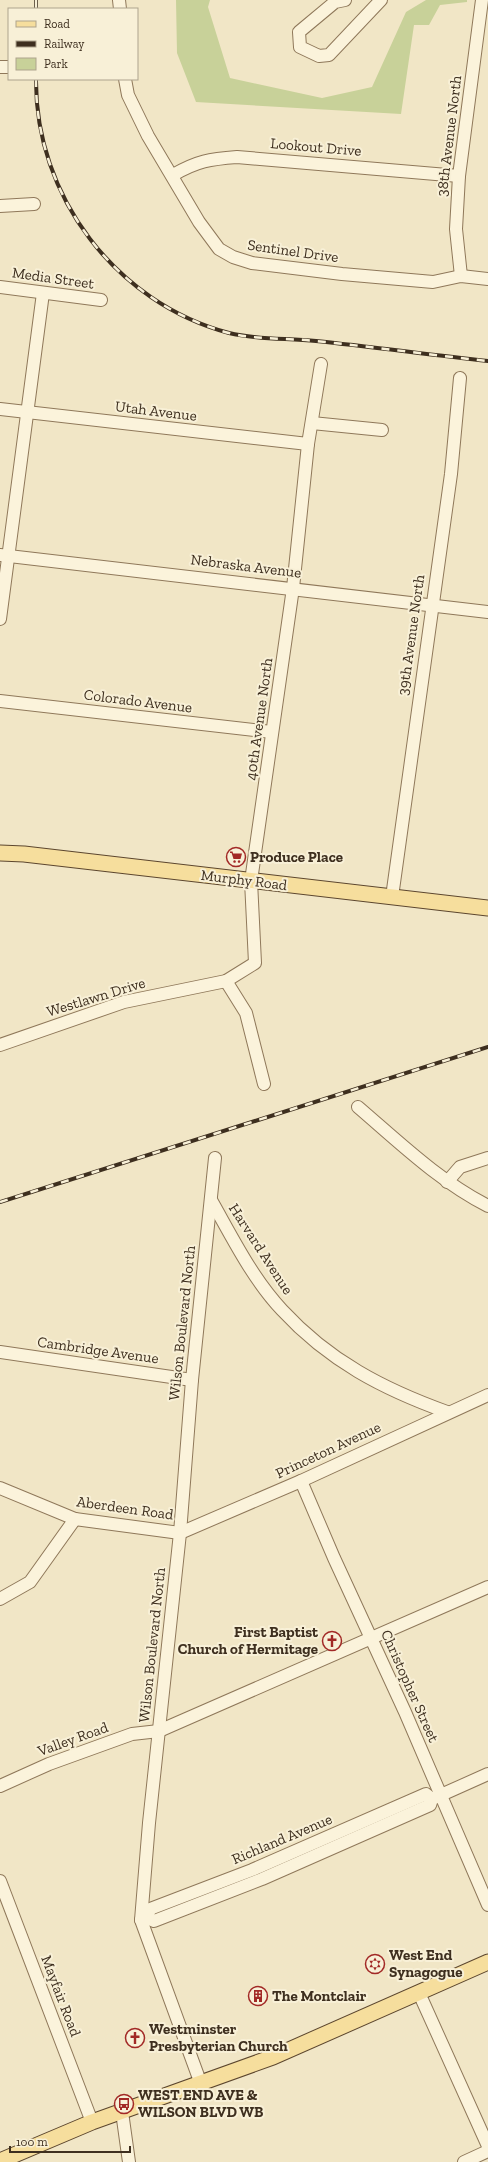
<svg xmlns="http://www.w3.org/2000/svg" width="488" height="2162" font-family="'Zilla Slab',serif">
	<style>
		.green { fill: #c8d199 }
		.lines { fill: none; stroke-linecap: round; stroke-linejoin: round }
		.minor-casing { stroke: #8f785a; stroke-width: 14 }
		.major-casing { stroke: #5c462e; stroke-width: 17 }
		.minor { stroke: #fbf3db; stroke-width: 12 }
		.major { stroke: #f6de9d; stroke-width: 15 }
		.rail-casing { stroke: #3e2f1f; stroke-width: 4 }
		.rail { stroke: #f8f0d7; stroke-width: 2.5; stroke-dasharray: 8; stroke-linecap: butt }
		.labels { text-anchor: middle; dominant-baseline: central; stroke-width: 4; stroke-linejoin: round; paint-order: stroke }
		.street-label { font-size: 15px; fill: #3e2f1f; stroke: #f8f0d7 }
		.poi-label { font-size: 15px; font-weight: bold; fill: #3e2f1f; stroke: #f8f0d7; text-anchor: start }
	</style>
	<rect width="100%" height="100%" fill="#f1e6c6"/>
	<!-- green -->
	<polygon class="green" points="176,0 210,0 208,7 230,78 322,98 372,87 406,12 426,0 467,0 467,2 440,5 429,25 414,25 401,114 196,102 177,53"/>
	<g class="lines">
		<defs>
			<g id="minor">
				<polyline points="119,0 120,9"/>
				<polyline points="345,0 335,2 299,32 300,47 319,56 329,55 381,0"/>
				<polyline points="0,67 9,67"/>
				<polyline points="125,79 128,95 148,136 199,222 219,249 233,257 252,263 342,274 433,282 461,276 488,279"/>
				<path d="M173,175C197,161 210,159 237,157L459,176"/>
				<polyline points="0,206 34,204"/>
				<polyline points="461,276 456,229 459,176 482,0"/>
				<polyline points="0,287 101,300"/>
				<polyline points="0,409 308,444"/>
				<polyline points="312,423 382,430"/>
				<polyline points="0,555 488,612"/>
				<polyline points="0,619 43,293"/>
				<polyline points="0,701 272,732"/>
				<polyline points="392,897 451,474 460,378"/>
				<polyline points="226,981 246,1013 264,1084"/>
				<polyline points="0,1045 124,1002 226,981 255,963 251,881 293,588 308,444 321,364"/>
				<path d="M358,1107C400,1143 439,1181 488,1206"/>
				<polyline points="447,1182 460,1167 488,1158"/>
				<path d="M211,1200C232,1237 252,1278 282,1310C329,1361 383,1389 447,1412"/>
				<polyline points="0,1352 192,1380"/>
				<polyline points="301,1481 334,1558 405,1712 488,1905"/>
				<polyline points="0,1488 75,1519 180,1533 301,1481 488,1395"/>
				<polyline points="0,1599 30,1582 75,1519"/>
				<polyline points="0,1786 49,1764 132,1734 159,1731 168,1727 488,1587"/>
				<polyline points="0,1881 92,2122"/>
				<polyline points="147,1918 154,1921 262,1879 430,1805 432,1799 488,1774"/>
				<polyline points="141,1920 147,1918 150,1909 252,1870 426,1794 432,1799"/>
				<polyline points="419,1993 488,2146"/>
				<polyline points="201,2084 141,1920 149,1823 180,1533 192,1380 215,1158"/>
				<polyline points="122,2112 129,2162"/>
				<polyline points="464,2162 488,2151"/>
			</g>
			<g id="major">
				<polyline points="0,853 24,854 488,908"/>
				<polyline points="0,2161 92,2122 273,2057 488,1962"/>
			</g>
		</defs>
		<!-- minor casing -->
		<use href="#minor" class="minor-casing"/>
		<!-- major casing -->
		<use href="#major" class="major-casing"/>
		<!-- minor -->
		<use href="#minor" class="minor"/>
		<!-- major -->
		<use href="#major" class="major"/>
		<defs>
			<g id="rail">
				<polyline points="36,0 36,9"/>
				<path d="M36,79C35,196 116,303 229,333C258,340 287,338 316,341C374,347 431,355 488,361"/>
				<polyline points="0,1202 488,1047"/>
			</g>
		</defs>
		<!-- rail casing -->
		<use href="#rail" class="rail-casing"/>
		<!-- rail -->
		<use href="#rail" class="rail"/>
	</g>
	<!-- icons -->
	<defs>
		<symbol id="supermarket-ring" viewBox="-11 -11 22 22"><circle r="9.5" fill="#f8f0d7" stroke="#a22926" stroke-width="1.5"/><path d="M-6-5.5h2.5l.6 2H6L4.5 2H-2.5L-4.4-4H-6ZM-1.5 3.2a1.3 1.3 0 1 0 .1 0ZM3 3.2a1.3 1.3 0 1 0 .1 0Z" fill="#a22926"/></symbol>
		<symbol id="church-ring" viewBox="-11 -11 22 22"><circle r="9.5" fill="#f8f0d7" stroke="#a22926" stroke-width="1.5"/><path d="M-1.2-6h2.4v3.5h3.3v2.4h-3.3V6h-2.4V-.1h-3.3v-2.4h3.3Z" fill="#a22926"/></symbol>
		<symbol id="synagogue-ring" viewBox="-11 -11 22 22"><circle r="9.5" fill="#f8f0d7" stroke="#a22926" stroke-width="1.5"/><path d="M0-6.5L5.6 3.2H-5.6ZM0 6.5L5.6-3.2H-5.6Z" fill="#a22926"/></symbol>
		<symbol id="building-ring" viewBox="-11 -11 22 22"><circle r="9.5" fill="#f8f0d7" stroke="#a22926" stroke-width="1.5"/><path d="M-4-6H4V6H1V3H-1V6H-4ZM-2.5-4.3h1.7v1.8h-1.7ZM.8-4.3h1.7v1.8H.8ZM-2.5-1h1.7V.8h-1.7ZM.8-1h1.7V.8H.8Z" fill="#a22926"/></symbol>
		<symbol id="bus-ring" viewBox="-11 -11 22 22"><circle r="9.5" fill="#f8f0d7" stroke="#a22926" stroke-width="1.5"/><path d="M-5-6H5V4H4V6H2V4H-2V6H-4V4H-5ZM-3.5-4V0h7V-4ZM-3.5 1.2v1.5H-2V1.2ZM2 1.2v1.5H3.5V1.2Z" fill="#a22926"/></symbol>
	</defs>
	<g fill-rule="evenodd">
		<use href="#supermarket-ring" x="225" y="846" width="22" height="22"/>
		<use href="#church-ring" x="321" y="1630" width="22" height="22"/>
		<use href="#synagogue-ring" x="364" y="1953" width="22" height="22"/>
		<use href="#building-ring" x="247" y="1985" width="22" height="22"/>
		<use href="#church-ring" x="124" y="2027" width="22" height="22"/>
		<use href="#bus-ring" x="113" y="2093" width="22" height="22"/>
	</g>
	<g class="labels">
		<!-- street labels -->
		<g class="street-label">
			<text transform="translate(449 136) rotate(-83)">38th Avenue North</text>
			<text transform="translate(316 147) rotate(5)">Lookout Drive</text>
			<text transform="translate(293 251) rotate(8)">Sentinel Drive</text>
			<text transform="translate(53 278) rotate(8)">Media Street</text>
			<text transform="translate(156 411) rotate(7)">Utah Avenue</text>
			<text transform="translate(246 566) rotate(7)">Nebraska Avenue</text>
			<text transform="translate(411 635) rotate(-82)">39th Avenue North</text>
			<text transform="translate(138 701) rotate(7)">Colorado Avenue</text>
			<text transform="translate(259 719) rotate(-82)">40th Avenue North</text>
			<text transform="translate(244 880) rotate(7)">Murphy Road</text>
			<text transform="translate(96 997) rotate(-17)">Westlawn Drive</text>
			<text transform="translate(261 1249) rotate(57)">Harvard Avenue</text>
			<text transform="translate(182 1323) rotate(-84)">Wilson Boulevard North</text>
			<text transform="translate(98 1350) rotate(8)">Cambridge Avenue</text>
			<text transform="translate(328 1450) rotate(-25)">Princeton Avenue</text>
			<text transform="translate(125 1508) rotate(8)">Aberdeen Road</text>
			<text transform="translate(152 1645) rotate(-84)">Wilson Boulevard North</text>
			<text transform="translate(410 1686) rotate(66)">Christopher Street</text>
			<text transform="translate(73 1739) rotate(-20)">Valley Road</text>
			<text transform="translate(282 1839) rotate(-23)">Richland Avenue</text>
			<text transform="translate(61 1996) rotate(69)">Mayfair Road</text>
		</g>
		<!-- poi labels -->
		<g class="poi-label">
			<text x="250" y="857">Produce Place</text>
			<text x="318" y="1632" text-anchor="end">First Baptist<tspan x="318" dy="17">Church of Hermitage</tspan></text>
			<text x="389" y="1955">West End<tspan x="389" dy="17">Synagogue</tspan></text>
			<text x="272" y="1996">The Montclair</text>
			<text x="149" y="2029">Westminster<tspan x="149" dy="17">Presbyterian Church</tspan></text>
			<text x="138" y="2095">WEST END AVE &amp;<tspan x="138" dy="17">WILSON BLVD WB</tspan></text>
		</g>
	</g>
	<!-- legend -->
	<rect x="8" y="8" width="130" height="72" fill="#f8f0d7" stroke="#aea38d"/>
	<rect x="16" y="21" width="20" height="6" fill="#f6de9d" stroke="#aea38d"/>
	<text x="44" y="28" font-size="12" fill="#3e2f1f">Road</text>
	<rect x="16" y="41" width="20" height="6" fill="#3e2f1f" stroke="#aea38d"/>
	<text x="44" y="48" font-size="12" fill="#3e2f1f">Railway</text>
	<rect x="16" y="58" width="20" height="12" fill="#c8d199" stroke="#aea38d"/>
	<text x="44" y="68" font-size="12" fill="#3e2f1f">Park</text>
	<!-- scale -->
	<path d="M10 2146v6h120v-6" fill="none" stroke="#3e2f1f" stroke-width="2"/>
	<text x="16" y="2146" font-size="12" fill="#3e2f1f" stroke="#f8f0d7" stroke-width="3" paint-order="stroke">100 m</text>
</svg>
